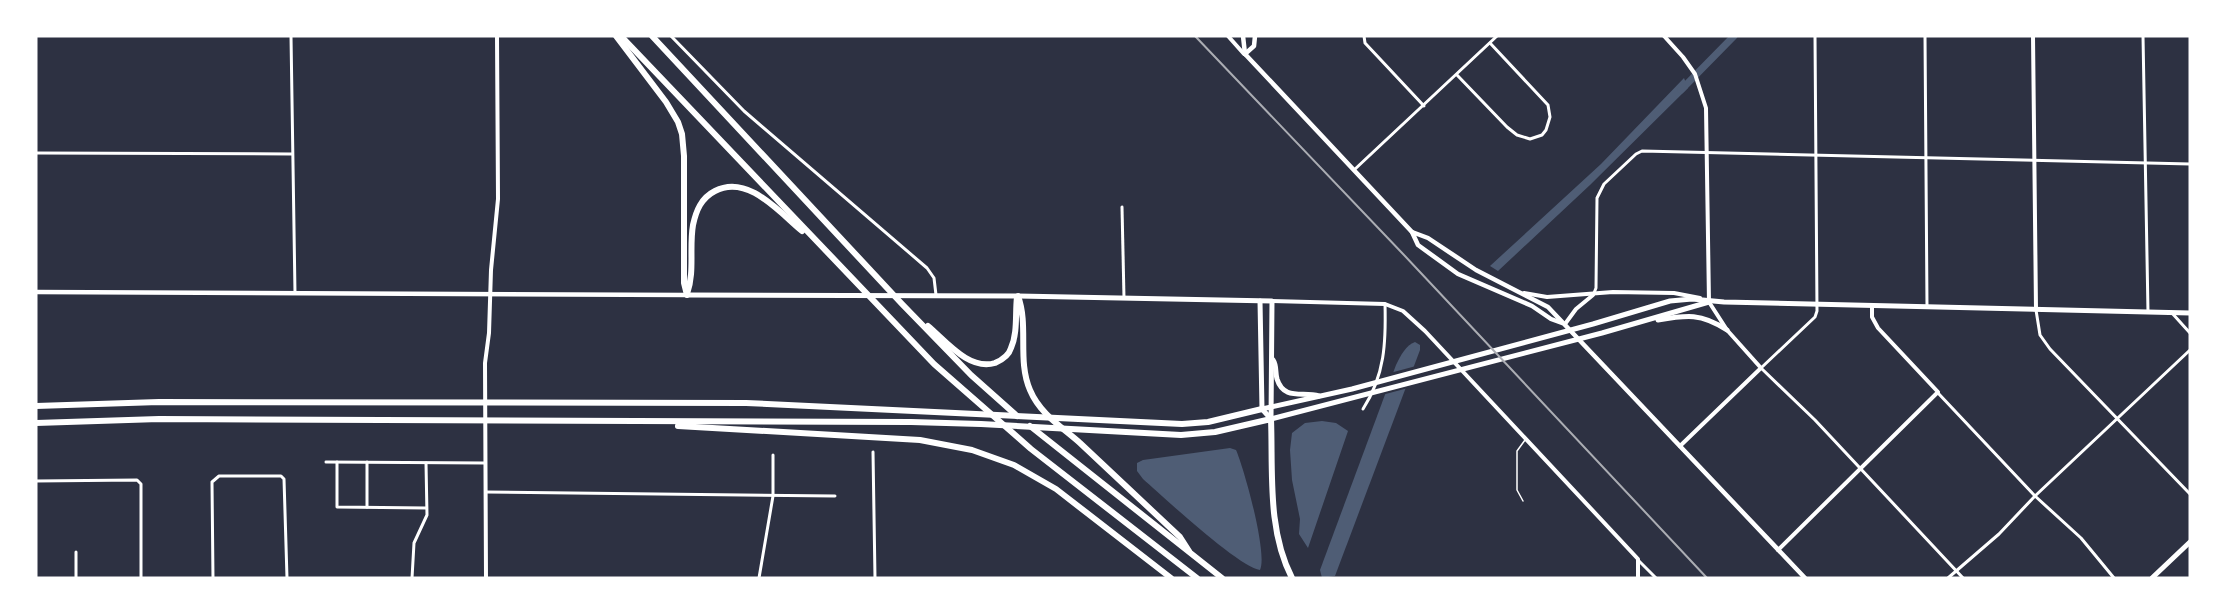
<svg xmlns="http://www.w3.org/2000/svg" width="2226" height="614" font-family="Rubik,sans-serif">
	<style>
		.water { fill: #4f5d75 }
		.pier { fill: #2d3142 }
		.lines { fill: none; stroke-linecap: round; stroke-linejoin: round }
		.canal { stroke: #4f5d75; stroke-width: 7 }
		.service { stroke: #fff; stroke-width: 1.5 }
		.minor { stroke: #fff; stroke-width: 3 }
		.tertiary { stroke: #fff; stroke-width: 4 }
		.secondary { stroke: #fff; stroke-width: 4.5 }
		.primary { stroke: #fff; stroke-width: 5 }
		.motorway { stroke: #fff; stroke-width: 6 }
		.rail { stroke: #abadb3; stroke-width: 2 }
	</style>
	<rect width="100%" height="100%" fill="#2d3142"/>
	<!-- water -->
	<g class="water">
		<polygon points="1684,78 1688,88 1590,185 1498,271 1490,266 1601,164"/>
		<path d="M1415,342L1420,345V350L1335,576L1322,578L1320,570L1396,365C1401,355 1406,345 1415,342Z"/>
		<polygon points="1322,421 1336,423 1348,431 1308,548 1299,534 1300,519 1292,480 1290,450 1292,433 1305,423"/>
		<path d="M1230,448L1236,450C1244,468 1268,554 1260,570C1240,568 1162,496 1143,479L1137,471V463L1143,460Z"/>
	</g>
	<!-- pier -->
	<polygon class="pier" points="1416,366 1408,388 1382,395 1390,373"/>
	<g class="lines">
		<!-- canal -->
		<polyline class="canal" points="1681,90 1734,36"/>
		<!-- service -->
		<polyline class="service" points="1523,501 1517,490 1517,451 1525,440"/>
		<!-- minor -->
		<g class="minor">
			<polyline points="291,36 295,293"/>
			<polyline points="671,36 744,111 927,268 934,278 936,295"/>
			<polyline points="1364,36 1365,43 1424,106"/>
			<polyline points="1815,36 1817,311 1815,317 1761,368 1815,420 1963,578"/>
			<polyline points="1925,36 1927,306"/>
			<polyline points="2143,36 2148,312"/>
			<polyline points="1457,75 1507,127 1517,135 1530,139 1542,135 1546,130 1550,117 1548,105 1490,43"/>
			<polyline points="36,153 292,154"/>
			<polyline points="1354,170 1497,36"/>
			<polyline points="1122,207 1124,298"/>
			<polyline points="1594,293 1596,288 1597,198 1604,184 1636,154 1642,151 2190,164"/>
			<polyline points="2036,310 2040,335 2050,349 2190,494"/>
			<polyline points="2171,312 2190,333"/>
			<polyline points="1938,393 2035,496 2081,538 2114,578"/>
			<path d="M1363,409C1385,375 1386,342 1385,304"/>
			<polyline points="873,452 875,578"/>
			<polyline points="326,462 485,463"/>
			<polyline points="337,462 337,507 426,508"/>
			<polyline points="367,462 367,507"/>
			<polyline points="36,481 137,480 141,484 141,578"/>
			<polyline points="486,492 835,496"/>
			<polyline points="1638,560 1656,578"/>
			<polyline points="76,578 76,552"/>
			<polyline points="213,578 212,482 219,476 281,476 284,479 287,578"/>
			<polyline points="412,578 414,543 427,515 426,463"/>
			<polyline points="759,578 773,496 773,455"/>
			<polyline points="1948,578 1999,534 2035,496 2190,350"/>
		</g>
		<!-- tertiary -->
		<g class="tertiary">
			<polyline points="1228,36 1244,54"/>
			<polyline points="1664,36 1683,57 1695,74 1706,108 1709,302 1727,330 1761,368 1680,446"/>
			<polyline points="2033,36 2036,309"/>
			<polyline points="1524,293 1547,297 1613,292 1674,293 1700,298"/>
			<polyline points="1272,301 1385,304 1403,311 1425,331 1638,559 1638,578"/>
			<polyline points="1565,324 1576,309 1593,295"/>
			<polyline points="1778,550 1938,392 1878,328 1872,317 1872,305"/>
			<polyline points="486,578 485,363 489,333 491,270 498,199 497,36"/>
		</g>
		<!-- secondary -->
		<g class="secondary">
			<polyline points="1243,36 1245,54"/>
			<polyline points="1245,54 1412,232 1418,245 1458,274 1532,306 1551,319 1562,323"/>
			<polyline points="1245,54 1254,46 1255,36"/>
			<polyline points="1412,232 1428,238 1476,270 1548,307 1805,578"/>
			<polyline points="36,292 687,295"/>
		</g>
		<!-- primary -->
		<g class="primary">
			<polyline points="687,295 1018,296 1272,301 1271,419"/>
			<polyline points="1260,301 1262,409 1271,419"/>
			<path d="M1658,320C1687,315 1701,313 1727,330"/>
			<path d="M1273,360C1277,366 1275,372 1277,379C1284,401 1303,391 1319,396"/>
			<polyline points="1262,409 1352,389 1593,324 1670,301 1692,299 1724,302 2190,313"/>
			<polyline points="1271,419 1602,333 1709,302"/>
			<polyline points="2152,578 2190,542"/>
		</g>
		<!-- motorway -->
		<g class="motorway">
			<polyline points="616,36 666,102 678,122 682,134 684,156 684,283 687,295"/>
			<polyline points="621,36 934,364 1031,449 1197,578"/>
			<polyline points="652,36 902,304 971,375 1017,416"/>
			<path d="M687,294C695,272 689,248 693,225C696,211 701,198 715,191C748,174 779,212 802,231"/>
			<path d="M1018,296C1029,326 1017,360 1030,390C1040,414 1062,427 1080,443C1113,474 1147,506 1180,537L1189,551"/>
			<path d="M928,326C946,341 969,371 995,363C1002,360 1009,355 1011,348C1018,332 1015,313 1017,297"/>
			<polyline points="36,406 159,402 746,403 1182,424 1208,422 1262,409"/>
			<path d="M36,423L159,419L911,422L981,424L1181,435L1215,432L1271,419C1273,471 1267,530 1292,578"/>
			<polyline points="678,426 920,440 972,450 1014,465 1056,489 1171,578"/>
			<polyline points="1030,426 1222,578"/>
		</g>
		<!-- rail -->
		<polyline class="rail" points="1195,36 1404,255 1707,578"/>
	</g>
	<!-- border -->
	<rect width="2226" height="614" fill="none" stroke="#ffffff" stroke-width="75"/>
</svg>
